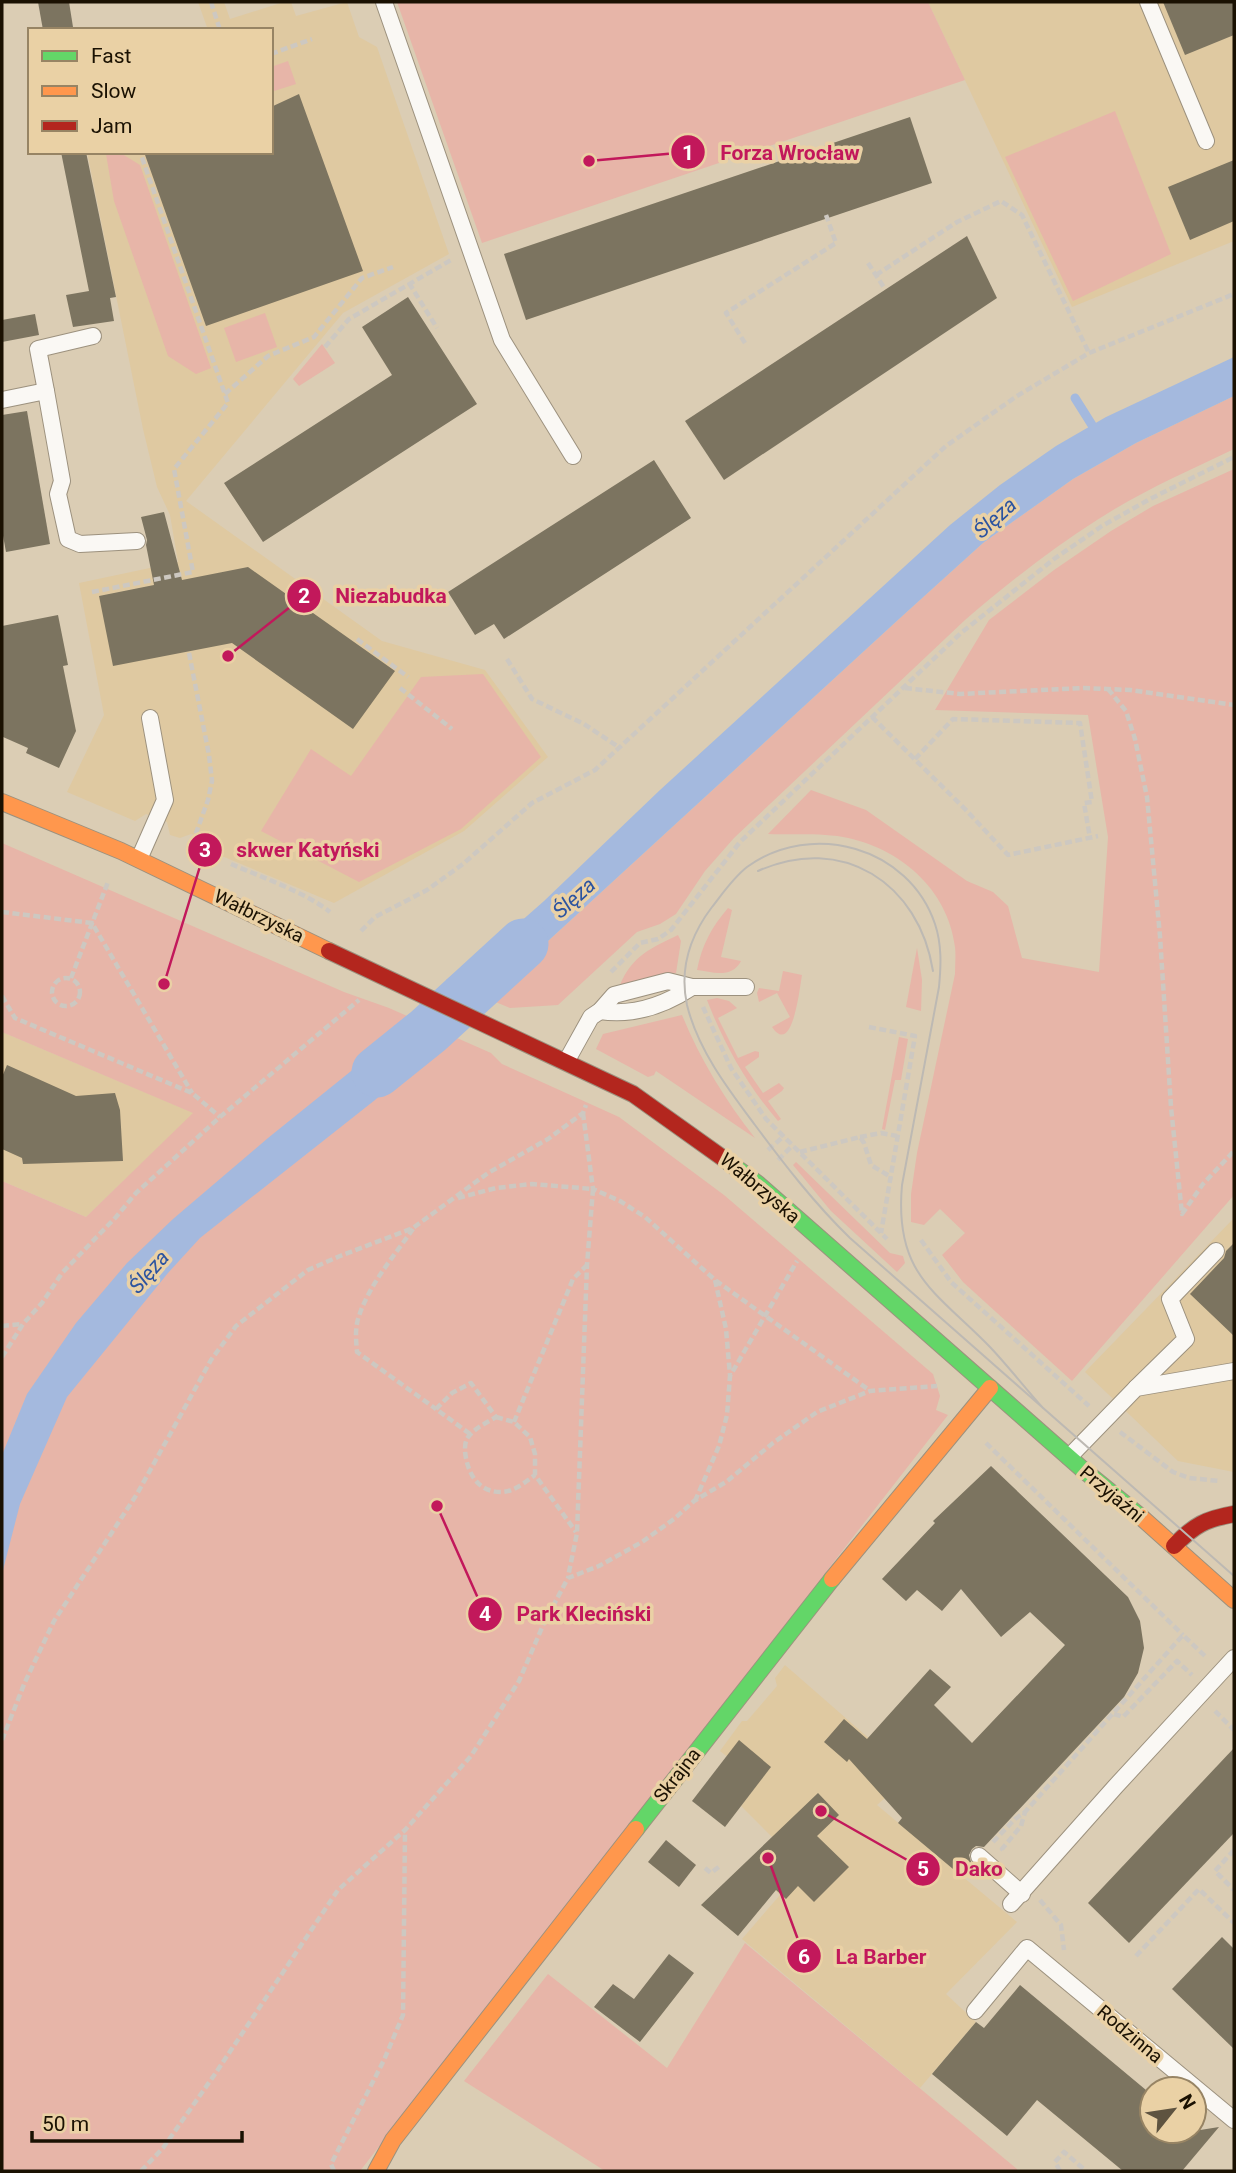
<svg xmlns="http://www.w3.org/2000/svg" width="1236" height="2173" font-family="Roboto,sans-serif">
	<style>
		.built { fill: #dfc9a1 }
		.green { fill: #e7b5a8 }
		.water { fill: #a4b9de }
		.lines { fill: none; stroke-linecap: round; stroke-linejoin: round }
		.stream { stroke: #a4b9de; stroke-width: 9 }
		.river { stroke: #a4b9de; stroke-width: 51 }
		.building { fill: #7c7460 }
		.lane-casing { stroke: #9c917e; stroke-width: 18 }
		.fast-casing { stroke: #9c917e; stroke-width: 18 }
		.slow-casing { stroke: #9c917e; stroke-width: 18 }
		.jam-casing { stroke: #9c917e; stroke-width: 18 }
		.path { stroke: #cdc8c1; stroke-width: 4.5; stroke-dasharray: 7 3.5; stroke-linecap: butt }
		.lane { stroke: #faf8f4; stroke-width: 16 }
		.fast { stroke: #63d668; stroke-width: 16 }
		.slow { stroke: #ff974d; stroke-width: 16 }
		.jam { stroke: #b3261e; stroke-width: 16 }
		.tram { stroke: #bdb9b3; stroke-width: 2 }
		.labels { text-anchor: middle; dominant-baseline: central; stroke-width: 7; stroke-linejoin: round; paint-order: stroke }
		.street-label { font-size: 19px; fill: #1a1102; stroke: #ead1a5 }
		.water-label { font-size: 21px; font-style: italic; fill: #2c54a0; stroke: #ead1a5 }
		.leader { fill: none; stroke: #c2185b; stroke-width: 2.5 }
		.callout-dot { fill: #c2185b; stroke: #ead1a5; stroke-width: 2.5 }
		.mark-label { font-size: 21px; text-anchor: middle; font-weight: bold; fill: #fff }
		.callout-label { font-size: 21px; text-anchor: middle; font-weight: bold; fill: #c2185b; stroke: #ead1a5; stroke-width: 7; stroke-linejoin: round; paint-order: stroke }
	</style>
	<rect width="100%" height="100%" fill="#dbcdb4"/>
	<!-- built -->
	<g class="built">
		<polygon points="198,2 224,2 230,19 284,2 291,2 296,16 347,2 359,37 377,47 449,254 343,313 186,501 382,641 485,670 548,757 464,831 334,903 205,849 199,838 195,835 191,834 180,838 170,835 167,822 146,814 135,821 67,792 104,715 79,583 178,562 170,515 157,487 143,429 87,152 271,152 271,30 208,30"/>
		<polygon points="928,2 1234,2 1234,241 1072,307"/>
		<polygon points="2,1032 194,1113 86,1217 2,1181"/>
		<polygon points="1234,1218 1234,1472 1178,1461 1085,1372"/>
		<polygon points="785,1665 911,1775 877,1805 1017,1922 946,1994 976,2022 920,2088 742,1939 780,1895 768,1883 772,1837 741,1806 759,1782 720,1751 742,1721 747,1721 777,1686 775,1678"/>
	</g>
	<!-- green -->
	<g class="green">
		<polygon points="397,2 928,2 965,80 482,243"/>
		<polygon points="288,61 296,84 271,92 271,67"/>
		<polygon points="1115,111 1171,254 1073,301 1005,157"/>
		<polygon points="108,152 119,152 140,165 211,368 196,374 168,356 114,201 106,154"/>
		<polygon points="265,313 277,347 236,362 224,328"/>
		<polygon points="322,344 335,363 299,386 293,379"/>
		<path d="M1234,396V449C1188,471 1140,492 1097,520C1050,550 1007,584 965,620L734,838L705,871L676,914L660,924L637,932L558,1005L510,1008L486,998L899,619L983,543L1073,479L1136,443Z"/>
		<path d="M1234,469V1195L1072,1381L963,1282L942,1255L965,1233L940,1209L924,1225L911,1222V1194L917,1153L955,974C955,965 956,956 955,947C948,889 899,847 843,837C821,833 791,835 768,834L811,790L866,810L967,881L993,892L1008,906L1022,958L1099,972L1108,837L1088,715L935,710L989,620L1054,570L1111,531L1153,506Z"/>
		<polygon points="483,674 541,757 461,829 359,882 261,831 311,749 351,776 421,677"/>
		<polygon points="2,843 344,992 389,1008 491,1053 502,1064 619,1117 724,1195 933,1374 940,1396 936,1410 948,1415 360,2171 2,2171 2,1181 86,1217 193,1113 2,1032"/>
		<path d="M728,908L732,910L721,957L741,961C732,979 712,972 697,970C702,945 711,928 728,908Z"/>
		<path d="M678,935L681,941L676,973L620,985C632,956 651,948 678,935Z"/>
		<polygon points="917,948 922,980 921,1011 906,1007"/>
		<path d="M783,971L802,975C800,985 793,1058 772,1027L790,1017L777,993L759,1002L757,993L759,988L779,991Z"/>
		<path d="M717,998L729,1001L737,1008L718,1018L738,1058L755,1051L759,1052V1057L745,1067L763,1093L779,1083L784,1088L782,1091L768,1101L781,1119L778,1121C747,1085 724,1044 707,1000Z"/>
		<path d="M682,1015C700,1059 725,1100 755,1138L656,1071L654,1075L648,1077L596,1049L603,1034Z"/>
		<polygon points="899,1037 908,1039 901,1080 895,1080 885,1130 882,1129"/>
		<polygon points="796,1162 890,1253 903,1256 905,1263 897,1272 831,1211 793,1165"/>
		<polygon points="745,1943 1017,2169 1017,2171 605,2171 464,2081 548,1974 667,2068"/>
	</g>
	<!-- water -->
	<g class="water">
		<polygon points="1234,357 1234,396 1136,443 1073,479 983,543 899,619 486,998 446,980 456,972 468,968 544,901 660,790 950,525 1000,485 1056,446 1106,417"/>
		<polygon points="412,1019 450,1035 375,1100 200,1238 168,1273 67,1397 20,1504 2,1574 2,1455 27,1394 76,1323 127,1263 173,1219 268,1138 407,1026"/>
	</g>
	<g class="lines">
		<!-- stream -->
		<polyline class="stream" points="1075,398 1092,425"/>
		<!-- river -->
		<polyline class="river" points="377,1072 428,1031 523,944"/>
	</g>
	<!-- building -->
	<g class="building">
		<polygon points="38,2 69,2 73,27 43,30"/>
		<polygon points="1163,2 1234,2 1234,35 1185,55"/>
		<polygon points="299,94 363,271 206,326 144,152 271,152 271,107"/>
		<polygon points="910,117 932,183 526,320 504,254"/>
		<polygon points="61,152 86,152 116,297 110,298 114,321 73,327 66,295 89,291"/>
		<polygon points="1234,160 1234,221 1190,240 1168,187"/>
		<polygon points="967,236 997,298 724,480 685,421"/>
		<polygon points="408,297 477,404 263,542 224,483 392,375 362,327"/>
		<polygon points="35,314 39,335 2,342 2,320"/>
		<polygon points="27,411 50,544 6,552 2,530 2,415"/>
		<polygon points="654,460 691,518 504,639 494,624 475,635 448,592"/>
		<polygon points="164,512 182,580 248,567 395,671 353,729 232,643 113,666 99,596 154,585 146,545 147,540 141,517"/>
		<polygon points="58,615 68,665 63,666 76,731 59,768 26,753 28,748 3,737 2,729 2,626"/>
		<polygon points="7,1065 76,1096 115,1093 120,1110 123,1161 23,1164 22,1158 2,1149 2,1077"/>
		<polygon points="1234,1243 1234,1336 1190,1294 1224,1258 1226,1251"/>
		<polygon points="991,1466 1128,1597 1140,1621 1144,1648 1138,1673 1124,1697 984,1847 976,1846 972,1849 969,1855 971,1862 959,1874 898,1823 902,1818 849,1759 847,1762 824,1742 844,1719 867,1739 930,1669 951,1687 934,1705 972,1743 1065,1645 1030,1612 1001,1637 961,1589 942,1611 917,1590 906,1601 882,1579 935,1523 933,1521"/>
		<polygon points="739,1740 771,1767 725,1827 692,1801"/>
		<polygon points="1234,1748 1234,1833 1129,1943 1088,1903"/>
		<polygon points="818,1793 839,1815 817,1836 849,1867 814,1902 798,1886 786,1899 776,1890 738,1936 701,1905"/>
		<polygon points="666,1840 696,1865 679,1887 648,1862"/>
		<polygon points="1222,1937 1234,1949 1234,2049 1172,1989"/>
		<polygon points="669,1954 694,1973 640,2042 594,2007 613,1984 634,1999"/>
		<polygon points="1020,1985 1152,2095 1152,2131 1194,2131 1219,2127 1182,2171 1123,2171 1037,2100 1007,2136 932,2074 976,2022 984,2028"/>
	</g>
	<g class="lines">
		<defs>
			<g id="lane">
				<polyline points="384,2 502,340 573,456"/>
				<polyline points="1148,2 1206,141"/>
				<polyline points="46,391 38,349 93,336"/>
				<polyline points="2,400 46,391 62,481 58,494 68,539 80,544 137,541"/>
				<polyline points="139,859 165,800 150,718"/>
				<path d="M600,1011C633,1016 665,1005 692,987"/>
				<polyline points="566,1062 591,1017 600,1011 614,995 668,981 692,987 746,987"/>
				<polyline points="1136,1388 1186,1339 1170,1299 1216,1251"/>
				<polyline points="1069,1457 1136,1388 1234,1371"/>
				<polyline points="979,1856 1022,1894"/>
				<polyline points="1011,1904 1115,1787 1234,1658"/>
				<polyline points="975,2011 1027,1948 1234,2120"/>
			</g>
			<g id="fast">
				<polyline points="727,1161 758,1184 1081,1468 1141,1517"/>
				<polyline points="636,1829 832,1579"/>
			</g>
			<g id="slow">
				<polyline points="2,802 121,851 329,951"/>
				<polyline points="1141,1517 1234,1600"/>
				<polyline points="832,1579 990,1388"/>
				<polyline points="376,2171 393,2140 636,1829"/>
			</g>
			<g id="jam">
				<polyline points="329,951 633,1094 727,1161"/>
				<path d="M1174,1546C1194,1525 1206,1519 1234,1514"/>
			</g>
		</defs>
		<!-- lane casing -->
		<use href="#lane" class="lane-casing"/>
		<!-- fast casing -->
		<use href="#fast" class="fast-casing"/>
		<!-- slow casing -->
		<use href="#slow" class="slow-casing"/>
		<!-- jam casing -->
		<use href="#jam" class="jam-casing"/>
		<!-- path -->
		<g class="path">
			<polyline points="211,2 220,30"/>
			<polyline points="271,54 312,39"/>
			<polyline points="868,263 885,289"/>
			<polyline points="876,275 957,222 1001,201 1022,215 1089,353"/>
			<polyline points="409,283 437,328"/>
			<polyline points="745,343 726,313 836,243 826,215"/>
			<polyline points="325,347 349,319 451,260"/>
			<polyline points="225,394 268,356 314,337 362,278 393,267"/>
			<polyline points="92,592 193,572 174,469 228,403 140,152"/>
			<polyline points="357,639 408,677"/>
			<polyline points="189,653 209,755 212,781 208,800 191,847"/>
			<polyline points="507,659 532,699 584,724 620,748"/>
			<polyline points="400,688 452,729"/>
			<polyline points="905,688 960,694 1084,688 1130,690 1234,705"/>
			<polyline points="1108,689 1126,711 1135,739 1147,797 1160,936 1171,1107 1182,1214 1203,1184 1234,1151"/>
			<polyline points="872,717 965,809 1008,855 1098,836"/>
			<polyline points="915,759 953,719 1080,723 1092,802 1084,803 1090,838"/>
			<path d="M231,864C261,877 307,893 330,912"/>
			<polyline points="2,912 92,923 192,1093"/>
			<polyline points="361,931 375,917 427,890 463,864 532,803 595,770 946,446 1017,396 1089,353 1234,294"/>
			<polyline points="611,972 640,943 658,939 671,930 740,842 961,633 1054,559 1102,526 1150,499 1234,457"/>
			<circle cx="66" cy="992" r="14"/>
			<polyline points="71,978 108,882"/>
			<polyline points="2,996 15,1018 192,1093 220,1117"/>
			<polyline points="703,1007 731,1068 766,1119 887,1239"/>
			<polyline points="869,1027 915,1036 881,1233"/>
			<polyline points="583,1113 593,1189 620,1201 645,1217 715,1280 869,1390"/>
			<polyline points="860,1137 881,1133 897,1136"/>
			<polyline points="768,1150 784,1136"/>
			<polyline points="800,1152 860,1137 864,1143 871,1165 891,1177"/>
			<polyline points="778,1160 793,1145"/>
			<polyline points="458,1198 496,1188 532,1184 593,1189 587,1265 577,1533 568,1577"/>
			<path d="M413,1229C394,1256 368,1286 358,1319C355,1330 356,1340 357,1352L436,1409"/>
			<polyline points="921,1240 951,1282 1089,1406"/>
			<polyline points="715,1280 726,1329 730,1375"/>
			<polyline points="2,1326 23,1324"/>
			<polyline points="2,1357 23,1324 42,1303 62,1273 116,1217 136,1193 220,1117 359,1000"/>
			<polyline points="496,1417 514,1422 530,1437 535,1454 535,1475 576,1532"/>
			<polyline points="514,1422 573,1279 587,1265"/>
			<polyline points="1120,1432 1173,1472 1189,1478 1219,1481"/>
			<path d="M470,1434L436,1409L452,1393L471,1383L496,1417C488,1422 475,1428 469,1436C465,1440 465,1446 465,1451C467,1472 477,1492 501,1492C514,1492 525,1482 535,1475"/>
			<polyline points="986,1443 1183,1635"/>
			<polyline points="695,1501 719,1446 727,1415 730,1376 797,1261"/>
			<polyline points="1215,1711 1234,1730"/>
			<polyline points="1114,1714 1123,1717 1177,1661 1192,1675"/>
			<polyline points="2,1740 25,1682 54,1621 137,1494 211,1360 236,1326 308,1270 340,1256 413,1228 488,1173 548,1139 583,1113 586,1105"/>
			<polyline points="993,1842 1015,1819 1025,1812 1183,1635 1206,1657"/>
			<polyline points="1003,1850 1002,1849 1021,1826 1025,1812"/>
			<polyline points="1234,1850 1215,1871 1234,1890"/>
			<polyline points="705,1868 711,1873 720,1866"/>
			<polyline points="1040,1900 1061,1925 1064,1950"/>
			<polyline points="1136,1956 1199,1889 1234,1923"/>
			<polyline points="141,2171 163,2148 215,2074 338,1890 405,1830 471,1756 519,1681 544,1623 568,1578 599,1566 642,1542 674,1519 694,1501 726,1482 773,1443 817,1412 870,1391 937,1386"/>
			<polyline points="334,2171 331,2164 384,2060 403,2015 405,1831"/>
			<polyline points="1060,2171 1055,2162 1064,2152 1086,2171"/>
		</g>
		<!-- lane -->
		<use href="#lane" class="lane"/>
		<!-- fast -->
		<use href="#fast" class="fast"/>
		<!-- slow -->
		<use href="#slow" class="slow"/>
		<!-- jam -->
		<use href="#jam" class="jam"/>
		<!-- tram -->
		<g class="tram">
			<path d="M758,871C842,833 919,883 933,971"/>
			<path d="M1043,1408C1025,1388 1008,1366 990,1347C935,1291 894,1274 902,1185L939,987C941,966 942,945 935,924C909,847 812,820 747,867C733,878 723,893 712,907C690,936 679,968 687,1005C698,1050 728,1089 755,1125C784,1164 814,1203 850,1238L1234,1576"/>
		</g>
	</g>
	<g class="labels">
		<!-- street labels -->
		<g class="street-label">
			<text transform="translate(259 916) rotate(26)">Wałbrzyska</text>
			<text transform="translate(760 1188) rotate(40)">Wałbrzyska</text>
			<text transform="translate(1112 1494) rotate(40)">Przyjaźni</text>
			<text transform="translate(677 1775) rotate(-52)">Skrajna</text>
			<text transform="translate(1130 2034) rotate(40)">Rodzinna</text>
		</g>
		<!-- water labels -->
		<g class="water-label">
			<text transform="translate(995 518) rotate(-42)">Ślęza</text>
			<text transform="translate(574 898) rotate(-42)">Ślęza</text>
			<text transform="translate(149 1272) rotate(-49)">Ślęza</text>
		</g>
	</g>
	<!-- callouts -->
	<path class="leader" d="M589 161L688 152M228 656L304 596M164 984L205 850M437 1506L485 1614M821 1811L923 1869M768 1858L804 1956"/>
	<g class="callout-dot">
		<circle cx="589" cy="161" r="7"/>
		<circle cx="228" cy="656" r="7"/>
		<circle cx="164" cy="984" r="7"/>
		<circle cx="437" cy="1506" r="7"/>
		<circle cx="821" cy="1811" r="7"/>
		<circle cx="768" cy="1858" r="7"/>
		<circle cx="688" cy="152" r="18"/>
		<circle cx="304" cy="596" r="18"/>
		<circle cx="205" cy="850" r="18"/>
		<circle cx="485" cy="1614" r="18"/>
		<circle cx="923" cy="1869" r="18"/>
		<circle cx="804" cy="1956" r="18"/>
	</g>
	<g class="mark-label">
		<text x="688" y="160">1</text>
		<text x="304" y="603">2</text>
		<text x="205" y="857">3</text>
		<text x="485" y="1621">4</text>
		<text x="923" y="1876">5</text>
		<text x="804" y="1964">6</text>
	</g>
	<g class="callout-label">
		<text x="790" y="160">Forza Wrocław</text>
		<text x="391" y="603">Niezabudka</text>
		<text x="308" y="857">skwer Katyński</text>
		<text x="584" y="1621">Park Kleciński</text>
		<text x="979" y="1876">Dako</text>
		<text x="881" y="1964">La Barber</text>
	</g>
	<!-- border -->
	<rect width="1236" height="2173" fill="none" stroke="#1a1102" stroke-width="7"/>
	<!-- legend -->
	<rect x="28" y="28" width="245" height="126" fill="#ead1a5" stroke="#978464" stroke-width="2"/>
	<rect x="42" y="51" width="35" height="10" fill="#63d668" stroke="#978464" stroke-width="2"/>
	<text x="91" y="63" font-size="21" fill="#1a1102">Fast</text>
	<rect x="42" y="86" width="35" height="10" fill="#ff974d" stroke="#978464" stroke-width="2"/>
	<text x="91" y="98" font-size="21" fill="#1a1102">Slow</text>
	<rect x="42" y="121" width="35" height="10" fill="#b3261e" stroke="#978464" stroke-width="2"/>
	<text x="91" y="133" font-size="21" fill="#1a1102">Jam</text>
	<!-- north arrow -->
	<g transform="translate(1173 2110) rotate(60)"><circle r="33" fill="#ead1a5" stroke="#978464" stroke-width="2"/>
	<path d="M0-5L12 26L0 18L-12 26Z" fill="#5e5340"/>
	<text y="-10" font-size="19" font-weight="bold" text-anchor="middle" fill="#1a1102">N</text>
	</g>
	<!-- scale -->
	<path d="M32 2131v10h210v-10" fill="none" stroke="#1a1102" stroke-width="3.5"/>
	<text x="42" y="2131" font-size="21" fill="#1a1102" stroke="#ead1a5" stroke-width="5" paint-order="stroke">50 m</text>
</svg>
